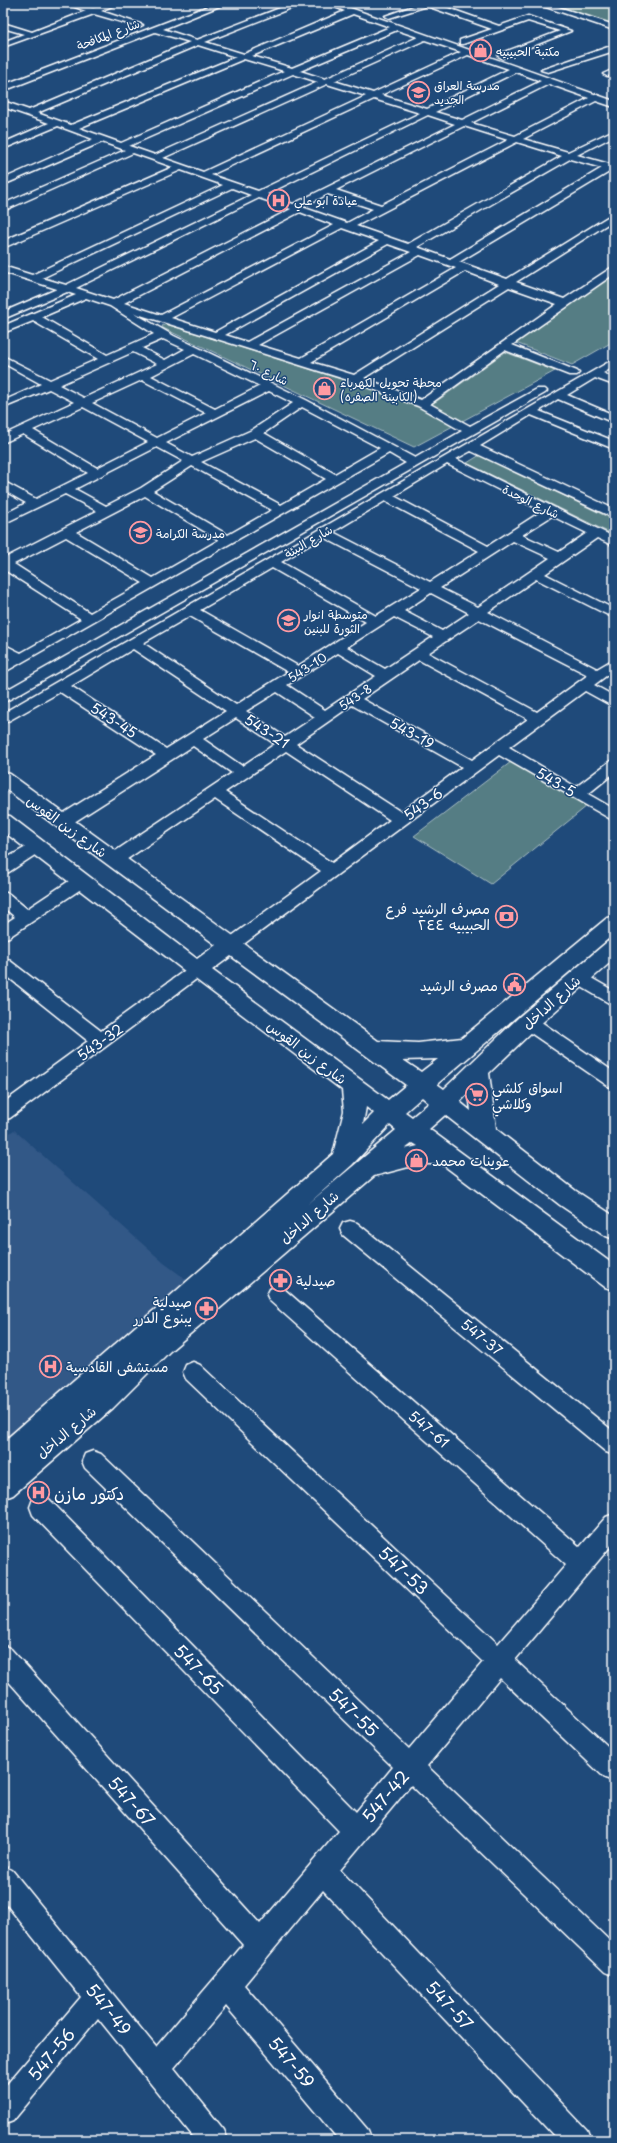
<svg xmlns="http://www.w3.org/2000/svg" width="617" height="2143" font-family="'Playpen Sans','Playpen Sans Arabic',sans-serif">
	<style>
		.built { fill: #335887 }
		.green { fill: #547d84; stroke: #aabec2 }
		.lines { fill: none; stroke-linecap: round; stroke-linejoin: round }
		.minor-casing { stroke: #fff; stroke-width: 3 }
		.major-casing { stroke: #fff; stroke-width: 3 }
		.minor { fill: #1f4a7a; fill-rule: evenodd }
		.major { fill: #1f4a7a; fill-rule: evenodd }
		.labels { text-anchor: middle; dominant-baseline: central; stroke-width: 3; stroke-linejoin: round; paint-order: stroke }
		.far-street-label { font-size: 12px; fill: #fff; stroke: #1f4a7a }
		.far-poi-label { font-size: 12px; fill: #fff; stroke: #1f4a7a; text-anchor: start }
		.street-label { font-size: 14px; fill: #fff; stroke: #1f4a7a }
		.poi-label { font-size: 14px; fill: #fff; stroke: #1f4a7a; text-anchor: start }
		.near-poi-label { font-size: 17px; fill: #fff; stroke: #1f4a7a; text-anchor: start }
		.near-street-label { font-size: 17px; fill: #fff; stroke: #1f4a7a }
	</style>
	<rect width="100%" height="100%" fill="#1f4a7a"/>
	<filter id="ink" filterUnits="userSpaceOnUse"><feTurbulence type="fractalNoise" baseFrequency=".025" numOctaves="2"/><feDisplacementMap in="SourceGraphic" scale="8" xChannelSelector="R" yChannelSelector="G"/><feConvolveMatrix kernelMatrix="1 2 1 2 8 2 1 2 1" color-interpolation-filters="sRGB"/></filter>
	<g filter="url(#ink)">
		<!-- built -->
		<polygon class="built" points="14,1130 164,1263 191,1283 3,1449 3,1138"/>
		<!-- green -->
		<g class="green">
			<polygon points="549,3 614,3 614,25"/>
			<polygon points="614,269 614,341 572,365 511,341"/>
			<polygon points="166,324 417,403 437,401 505,352 555,371 414,447 163,328 162,326"/>
			<polygon points="480,455 614,520 614,535 467,463"/>
			<polygon points="511,762 587,806 491,884 414,836"/>
		</g>
		<g class="lines">
			<defs>
				<g id="minor">
					<polygon points="64,3 76,3 93,8 108,3 119,3 101,11 143,25 139,27 94,14 3,47 3,42 24,34 3,28 3,23 32,32 86,11"/>
					<path d="M216,3H227L163,29L197,40L293,3H304L205,42L244,54L345,11L325,3H336L614,101V107L596,101L523,139L568,152L614,130V136L577,155L609,164L614,162V172L611,171L459,262L507,279L614,213V220L516,282L564,299L614,266V274L512,345L577,371L579,373L577,375H569L505,350L430,404L470,426L537,389H545L547,391L545,393L3,703V692L406,463L389,453L3,673V663L10,659L3,654V644L21,653L81,619L3,569V559L97,511L65,494L3,524V515L26,503L3,490V481L36,499L88,473L23,434L3,443V435L74,402L49,389L3,408V401L41,384L3,363V356L50,380L98,359L33,321L3,333V326L76,295L67,292L3,319V312L57,289L3,272V266L32,275L223,185L181,170L3,248V241L173,167L133,153L3,211V204L125,150L102,142L3,185V179L93,139L58,126L3,149V143L49,123L3,107V101L29,110L190,42L155,32L3,91V85ZM353,14L390,27L292,68L252,56ZM397,30L418,37L325,79L300,71ZM425,40L461,52L373,93L334,81ZM198,45L236,57L71,125L37,113ZM468,55L509,69L427,109L381,95ZM244,59L284,71L121,143L79,128ZM516,72L541,81L462,120L435,112ZM293,74L318,82L155,155L129,146ZM327,84L366,96L203,172L163,158ZM549,84L589,98L515,136L471,123ZM374,99L420,113L258,191L211,175ZM428,115L455,124L293,204L267,194ZM464,126L508,140L381,205L336,190ZM517,142L562,156L408,244L356,226ZM570,159L602,168L450,259L417,247ZM232,188L251,195L66,285L42,278ZM328,194L373,209L347,223L302,207ZM259,198L291,209L113,300L76,288ZM300,212L334,225L161,315L124,303ZM342,228L379,241L215,332L171,318ZM388,244L411,252L247,342L225,335ZM420,255L456,268L301,358L258,345ZM465,271L499,284L354,375L311,362ZM509,287L557,304L421,400L364,378ZM86,298L110,306L154,334L107,355L42,317ZM134,313L351,381L418,406L462,431L415,458L306,400L174,336ZM163,339L185,349L165,360L142,348ZM133,352L157,364L84,398L59,385ZM194,354L260,386L215,409L151,376ZM142,380L206,413L157,438L92,403ZM269,391L293,403L252,430L192,457L166,443ZM83,407L148,442L97,468L33,430ZM302,407L380,448L335,474L264,433ZM255,438L326,479L281,505L201,462ZM157,447L183,461L141,488L106,506L75,489ZM192,466L272,510L228,535L153,491ZM145,496L219,540L153,578L76,532ZM66,537L143,583L90,613L14,564Z"/>
					<polygon points="422,3 434,3 499,26 528,16 571,31 502,58 498,56 499,54 560,31 528,21 463,44 460,44 460,40 492,29 427,6 389,18 385,16"/>
					<polygon points="534,3 546,3 614,25 614,30"/>
					<polygon points="611,46 614,46 614,51 548,72 541,70"/>
					<polygon points="614,69 614,74 607,76 603,74"/>
					<path d="M614,359V367L603,373L614,378V385L595,378L567,395L614,415V423L558,399L539,411L614,441V449L531,415L480,446L614,509V518L471,451L456,459L614,537V546L597,538L545,574L614,609V618L536,579L488,612L597,669L614,659V670L594,685L614,696V707L585,691L509,747L576,787L609,762L614,760V773L588,794L614,809V821L499,755L237,949L231,951L225,949L223,945L225,941L321,871L215,799L120,864L114,866L108,864L106,860L108,856L232,773L193,746L68,826L62,827L56,826L54,822L56,818L156,755L60,692L3,724V713ZM447,464L542,511L488,546L394,496ZM385,501L479,551L430,582L333,532ZM552,516L587,533L559,552L522,535ZM323,537L421,588L376,616L281,562ZM513,541L550,558L478,607L440,588ZM272,568L366,622L298,666L200,610ZM431,593L469,613L442,631L404,611ZM190,616L288,672L236,705L143,643ZM394,617L433,637L385,669L347,647ZM479,619L588,675L537,712L428,653ZM133,649L226,711L166,749L71,686ZM338,653L376,676L325,710L287,685ZM419,660L528,719L472,760L362,699ZM277,692L315,717L285,737L246,711ZM352,705L462,767L401,812L296,744ZM236,718L275,744L242,766L203,739ZM286,751L390,820L332,863L225,792Z"/>
					<polygon points="35,842 41,843 43,847 41,851 9,872 3,874 3,860"/>
					<polygon points="81,875 87,877 89,881 87,885 9,937 3,939 3,925 15,917 3,907 3,892 9,894 27,909 75,877"/>
					<polygon points="3,958 9,960 101,1031 191,966 197,964 203,966 206,970 203,974 10,1118 3,1120 3,1103 88,1041 3,973"/>
					<polygon points="579,971 614,991 614,1006 573,982 570,977 573,972"/>
					<polygon points="528,1015 534,1017 614,1072 614,1088 608,1086 522,1027 519,1022 522,1017"/>
					<polygon points="350,1221 357,1223 614,1432 614,1455 606,1452 343,1235 340,1229 343,1223"/>
					<polygon points="277,1286 284,1289 580,1547 606,1517 614,1514 614,1542 515,1660 614,1752 614,1781 605,1778 500,1678 427,1766 614,1945 614,1976 605,1972 411,1785 340,1870 587,2130 591,2140 558,2140 323,1890 244,1985 368,2130 372,2140 339,2140 226,2006 174,2068 224,2130 228,2140 196,2140 98,2018 13,2121 3,2125 3,2089 81,1997 3,1900 3,1866 12,1870 156,2047 243,1945 3,1675 3,1645 11,1649 260,1924 339,1831 33,1515 30,1507 33,1499 41,1496 49,1499 356,1812 393,1767 85,1468 82,1461 85,1454 93,1451 101,1454 409,1749 483,1662 186,1379 183,1372 186,1365 193,1362 200,1365 498,1644 566,1565 270,1301 267,1295 270,1289"/>
				</g>
				<path id="major" d="M3,772L10,774L378,1041L418,1043L462,1038L607,918L614,916V934L437,1084L444,1089L520,1016L607,942L614,939V959L536,1028L489,1073L496,1129L576,1191L614,1216V1239L606,1236L560,1205L445,1115L429,1129L614,1265V1290L605,1287L442,1164H420L374,1176L170,1351L113,1408L13,1495L3,1499V1442L333,1154L344,1111L342,1090L190,975L3,831V815L10,816L197,959L216,945L3,787ZM231,956L406,1085L388,1100L212,970ZM438,1059L421,1072L403,1060ZM469,1092L471,1111L460,1102ZM422,1097L429,1103L412,1117L405,1112ZM366,1107L374,1113L363,1124ZM390,1125L396,1130L308,1204L352,1165ZM413,1143L418,1146L405,1149Z"/>
			</defs>
			<!-- minor casing -->
			<use href="#minor" class="minor-casing"/>
			<!-- major casing -->
			<use href="#major" class="major-casing"/>
			<!-- minor -->
			<use href="#minor" class="minor"/>
			<!-- major -->
			<use href="#major" class="major"/>
		</g>
	</g>
	<!-- icons -->
	<defs>
		<symbol id="shop-ring" viewBox="-11 -11 22 22"><circle r="9.5" fill="#1f4a7a" stroke="#ff9aa2" stroke-width="1.5"/><path d="M-5-2.5h2.3a2.7 3.5 0 0 1 5.4 0H5L5.5 6h-11ZM-1.5-2.5h3a1.5 2.3 0 0 0-3 0Z" fill="#ff9aa2"/></symbol>
		<symbol id="school-ring" viewBox="-11 -11 22 22"><circle r="9.5" fill="#1f4a7a" stroke="#ff9aa2" stroke-width="1.5"/><path d="M0-5L7-2L0 1L-7-2ZM-4 1L0 2.5L4 1V4Q0 6-4 4Z" fill="#ff9aa2"/></symbol>
		<symbol id="hospital-ring" viewBox="-11 -11 22 22"><circle r="9.5" fill="#1f4a7a" stroke="#ff9aa2" stroke-width="1.5"/><path d="M-5-5h3v3.5h4V-5h3V5h-3V1.5h-4V5h-3Z" fill="#ff9aa2"/></symbol>
		<symbol id="bank-ring" viewBox="-11 -11 22 22"><circle r="9.5" fill="#1f4a7a" stroke="#ff9aa2" stroke-width="1.5"/><path d="M-6-4H6V4H-6ZM0-2.3a2.3 2.3 0 1 0 0 4.6a2.3 2.3 0 1 0 0-4.6Z" fill="#ff9aa2"/></symbol>
		<symbol id="civic-ring" viewBox="-11 -11 22 22"><circle r="9.5" fill="#1f4a7a" stroke="#ff9aa2" stroke-width="1.5"/><path d="M-.6-6.5H3V-4.5H.6V-3L4-1V1h2V6H-6V1h2V-1L-.6-3ZM-1.2 2.5V6h2.4V2.5Z" fill="#ff9aa2"/></symbol>
		<symbol id="supermarket-ring" viewBox="-11 -11 22 22"><circle r="9.5" fill="#1f4a7a" stroke="#ff9aa2" stroke-width="1.5"/><path d="M-6-5.5h2.5l.6 2H6L4.5 2H-2.5L-4.4-4H-6ZM-1.5 3.2a1.3 1.3 0 1 0 .1 0ZM3 3.2a1.3 1.3 0 1 0 .1 0Z" fill="#ff9aa2"/></symbol>
		<symbol id="pharmacy-ring" viewBox="-11 -11 22 22"><circle r="9.5" fill="#1f4a7a" stroke="#ff9aa2" stroke-width="1.5"/><path d="M-2-6h4v4h4v4h-4v4h-4v-4h-4v-4h4Z" fill="#ff9aa2"/></symbol>
	</defs>
	<g fill-rule="evenodd">
		<use href="#shop-ring" x="468" y="38" width="25" height="25"/>
		<use href="#school-ring" x="406" y="80" width="25" height="25"/>
		<use href="#hospital-ring" x="266" y="188" width="25" height="25"/>
		<use href="#shop-ring" x="312" y="376" width="25" height="25"/>
		<use href="#school-ring" x="128" y="520" width="25" height="25"/>
		<use href="#school-ring" x="276" y="608" width="25" height="25"/>
		<use href="#bank-ring" x="494" y="904" width="25" height="25"/>
		<use href="#civic-ring" x="502" y="972" width="25" height="25"/>
		<use href="#supermarket-ring" x="464" y="1082" width="25" height="25"/>
		<use href="#shop-ring" x="404" y="1148" width="25" height="25"/>
		<use href="#pharmacy-ring" x="268" y="1268" width="25" height="25"/>
		<use href="#pharmacy-ring" x="194" y="1296" width="25" height="25"/>
		<use href="#hospital-ring" x="38" y="1354" width="25" height="25"/>
		<use href="#hospital-ring" x="26" y="1480" width="25" height="25"/>
	</g>
	<g class="labels">
		<!-- far-street labels -->
		<g class="far-street-label">
			<text transform="translate(108 34) rotate(-21)">شارع المكافحة</text>
			<text transform="translate(269 372) rotate(26)">شارع ٦٠</text>
			<text transform="translate(531 501) rotate(26)">شارع الوحدة</text>
			<text transform="translate(308 541) rotate(-30)">شارع البيئة</text>
			<text transform="translate(307 667) rotate(-33)">543-10</text>
			<text transform="translate(355 697) rotate(-34)">543-8</text>
		</g>
		<!-- far-poi labels -->
		<g class="far-poi-label">
			<text x="496" y="51">مكتبة الحبيبيه</text>
			<text x="434" y="85">مدرسة العراق<tspan x="434" dy="14">الجديد</tspan></text>
			<text x="294" y="200">عيادة ابو علي</text>
			<text x="340" y="382">محطة تحويل الكهرباء<tspan x="340" dy="14">(الكابينة الصفره)</tspan></text>
			<text x="156" y="533">مدرسة الكرامة</text>
			<text x="304" y="614">متوسطة انوار<tspan x="304" dy="14">الثورة للبنين</tspan></text>
		</g>
		<!-- street labels -->
		<g class="street-label">
			<text transform="translate(114 720) rotate(33)">543-45</text>
			<text transform="translate(267 731) rotate(33)">543-21</text>
			<text transform="translate(412 733) rotate(29)">543-19</text>
			<text transform="translate(556 782) rotate(30)">543-5</text>
			<text transform="translate(423 804) rotate(-36)">543-6</text>
			<text transform="translate(67 826) rotate(36)">شارع زين القوس</text>
			<text transform="translate(551 1002) rotate(-42)">شارع الداخل</text>
			<text transform="translate(100 1042) rotate(-36)">543-32</text>
			<text transform="translate(307 1052) rotate(37)">شارع زين القوس</text>
			<text transform="translate(309 1217) rotate(-41)">شارع الداخل</text>
			<text transform="translate(482 1337) rotate(39)">547-37</text>
			<text transform="translate(429 1429) rotate(41)">547-61</text>
			<text transform="translate(66 1432) rotate(-40)">شارع الداخل</text>
		</g>
		<!-- poi labels -->
		<g class="poi-label">
			<text x="490" y="908" text-anchor="end">مصرف الرشيد فرع<tspan x="490" dy="16">الحبيبيه ٢٤٤</tspan></text>
			<text x="498" y="985" text-anchor="end">مصرف الرشيد</text>
			<text x="492" y="1087">اسواق كلشي<tspan x="492" dy="16">وكلاشي</tspan></text>
			<text x="432" y="1160">عوينات محمد</text>
			<text x="296" y="1280">صيدلية</text>
			<text x="192" y="1301" text-anchor="end">صيدلية<tspan x="192" dy="16">يبنوع الدرر</tspan></text>
			<text x="66" y="1366">مستشفى القادسية</text>
		</g>
		<!-- near-poi labels -->
		<g class="near-poi-label">
			<text x="54" y="1493">دكتور مازن</text>
		</g>
		<!-- near-street labels -->
		<g class="near-street-label">
			<text transform="translate(404 1570) rotate(43)">547-53</text>
			<text transform="translate(199 1669) rotate(46)">547-65</text>
			<text transform="translate(354 1712) rotate(44)">547-55</text>
			<text transform="translate(385 1796) rotate(-50)">547-42</text>
			<text transform="translate(132 1801) rotate(48)">547-67</text>
			<text transform="translate(450 2005) rotate(47)">547-57</text>
			<text transform="translate(109 2009) rotate(51)">547-49</text>
			<text transform="translate(51 2054) rotate(-50)">547-56</text>
			<text transform="translate(292 2062) rotate(50)">547-59</text>
		</g>
	</g>
	<!-- margin -->
	<rect width="617" height="2143" fill="none" stroke="#1f4a7a" stroke-width="16"/>
	<rect x="8" y="8" width="601" height="2127" fill="none" stroke="#fff" stroke-width="1.5" filter="url(#ink)"/>
</svg>
